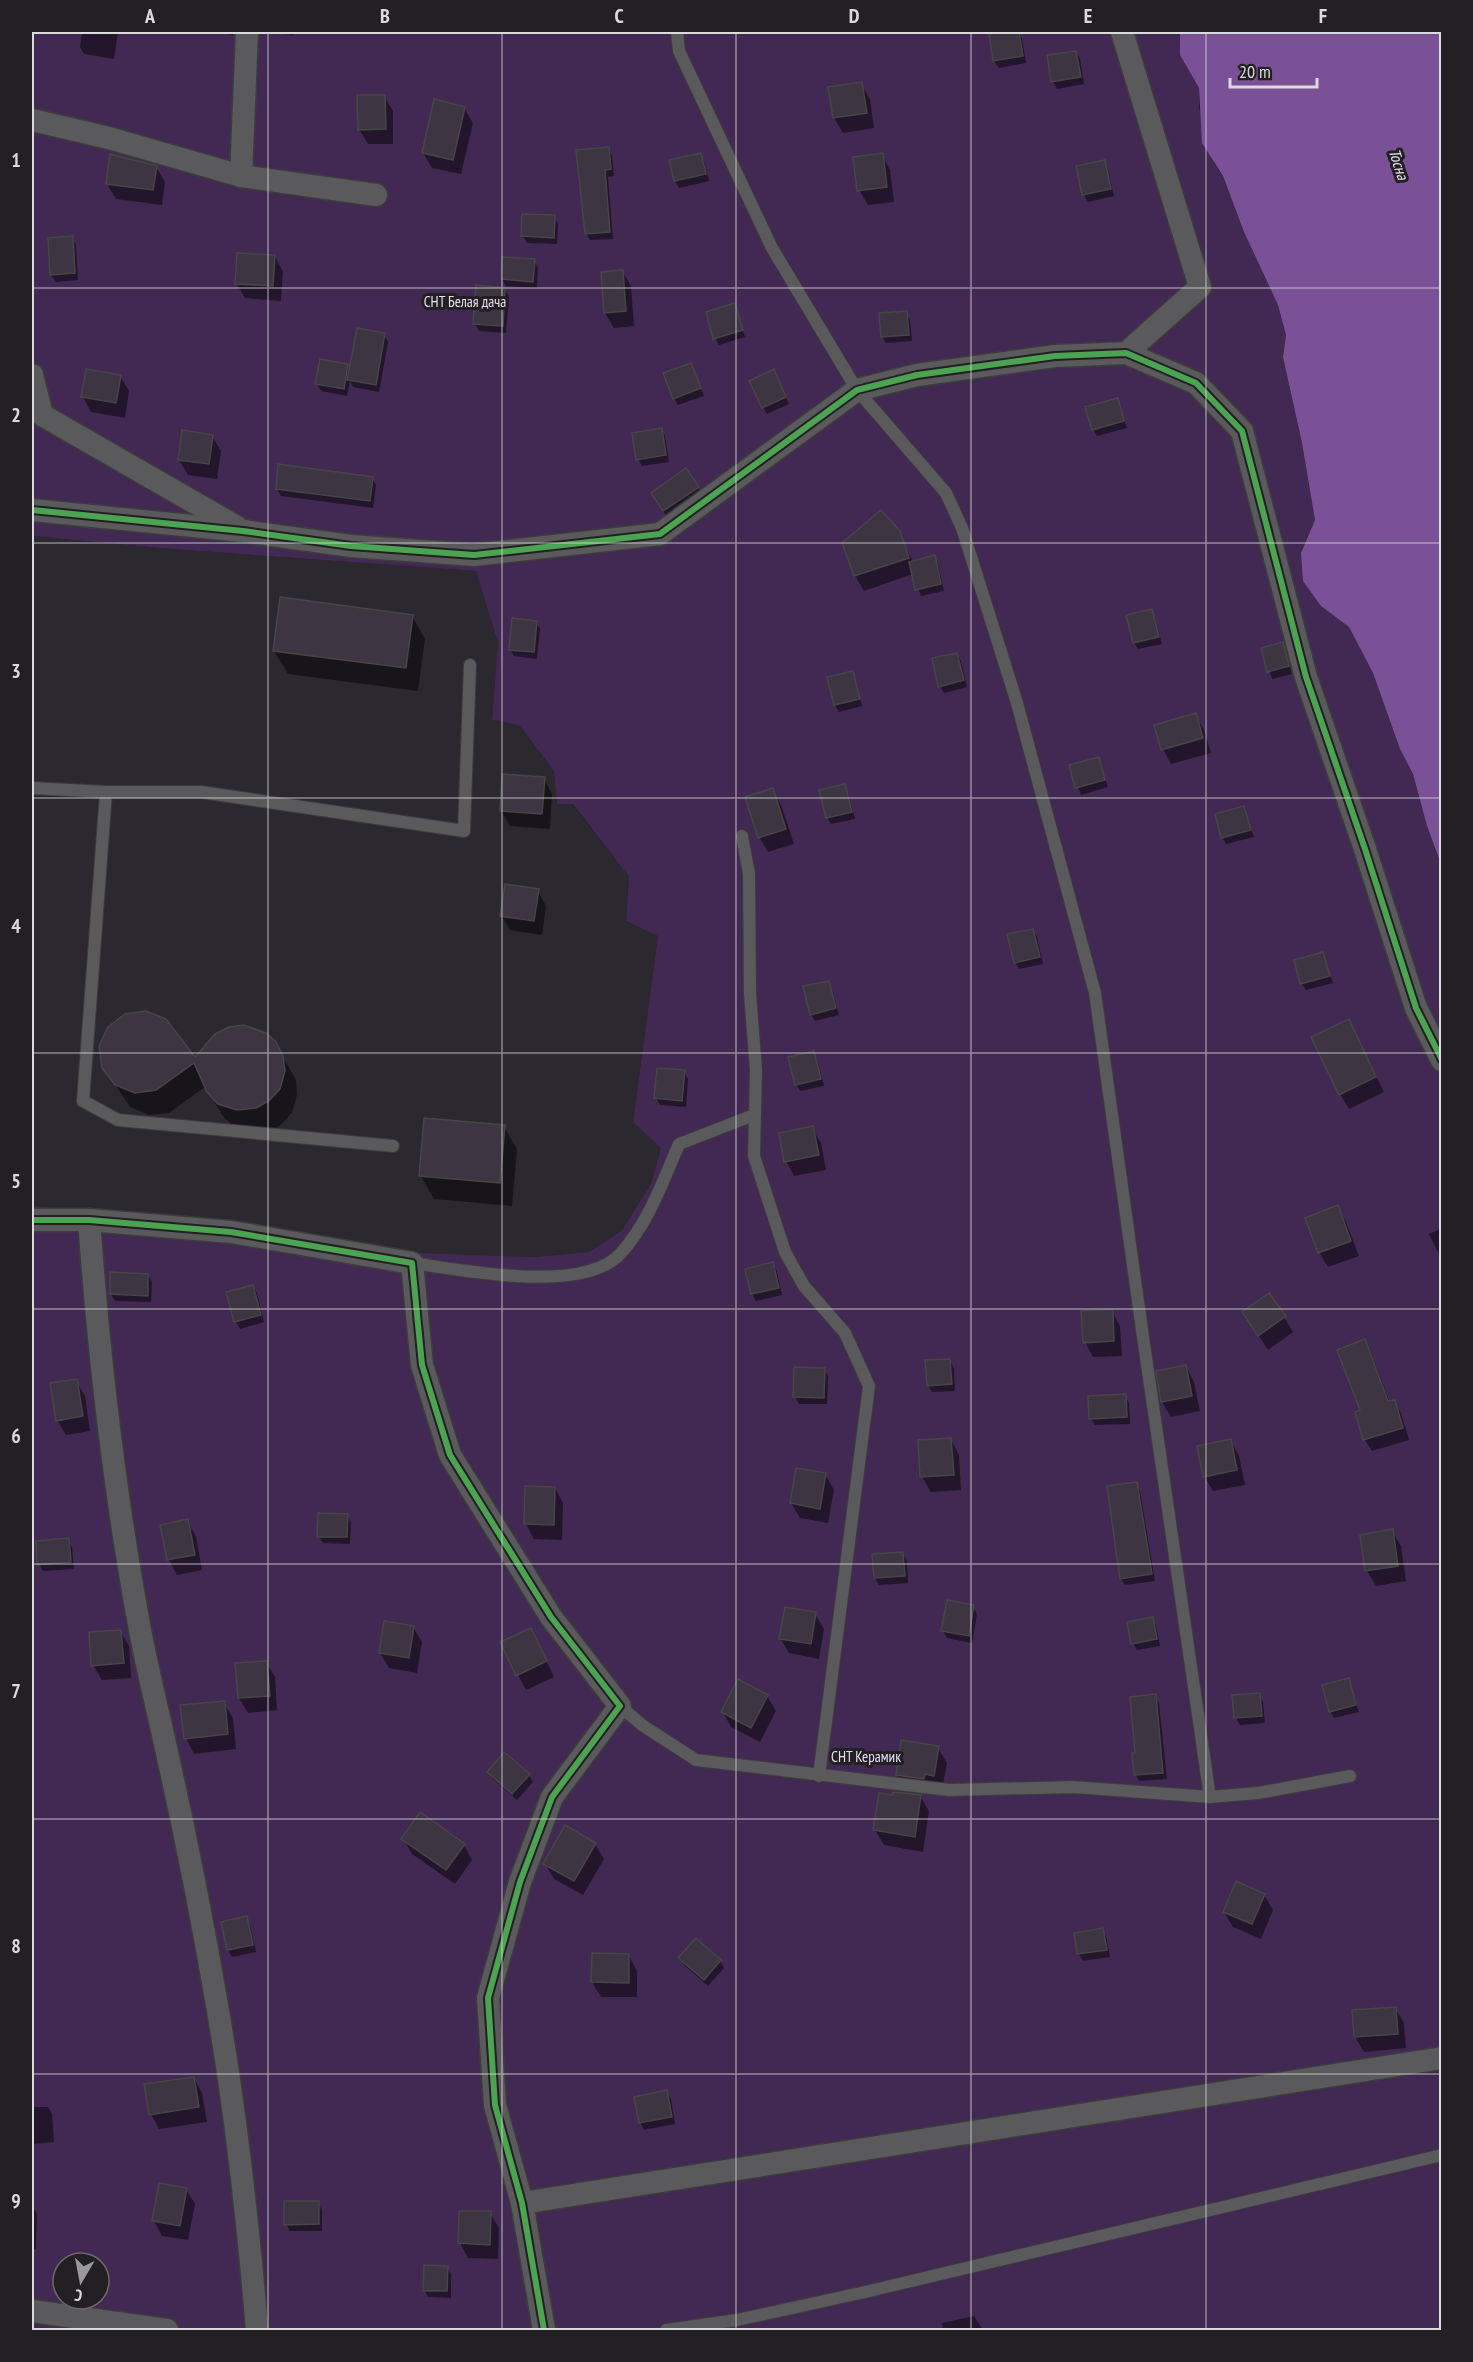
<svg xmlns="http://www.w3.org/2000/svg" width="1473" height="2362" font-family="'PT Sans Narrow',sans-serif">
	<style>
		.built { fill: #2c282f }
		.green { fill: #422953; fill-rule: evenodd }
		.water { fill: #7a5197 }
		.shadow { fill: #0007 }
		.building { fill: #3d3542; stroke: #474647; stroke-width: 1.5 }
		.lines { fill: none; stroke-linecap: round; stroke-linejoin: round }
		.service-casing { stroke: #3d3c3d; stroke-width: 14 }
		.minor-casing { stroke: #3d3c3d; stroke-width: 25 }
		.service { stroke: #5a595b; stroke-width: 12 }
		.minor { stroke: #5a595b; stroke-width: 22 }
		.cycleway-casing { stroke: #222023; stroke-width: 10 }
		.cycleway { stroke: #4ca352; stroke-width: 6 }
		.grid { fill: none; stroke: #dbdadc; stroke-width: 1.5; stroke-opacity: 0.55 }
		.labels { text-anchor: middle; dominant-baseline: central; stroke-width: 6; stroke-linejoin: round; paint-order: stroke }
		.park-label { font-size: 15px; fill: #e9ddf2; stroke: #222023 }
		.water-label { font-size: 16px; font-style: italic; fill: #e8ddf2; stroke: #222023 }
		.neatline { fill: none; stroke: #dbdadc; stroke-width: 2 }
		.grid-label { font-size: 20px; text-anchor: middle; font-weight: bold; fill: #dbdadc }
	</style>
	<rect width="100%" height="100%" fill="#222122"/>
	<!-- built -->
	<polygon class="built" points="32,536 172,549 476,571 498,643 492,720 519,725 554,771 557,804 572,804 629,877 626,921 658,936 633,1122 661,1147 651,1184 622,1230 589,1252 534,1257 421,1253 308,1237 244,1222 32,1206"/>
	<!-- green -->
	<path class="green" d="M32,32H1180V55L1199,88V108L1212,160L1223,176L1244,232L1278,305L1286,335L1283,357L1302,443L1315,520L1301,553L1321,606L1349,627L1373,673L1400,749L1413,774L1427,826L1441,864V2330H32V1206L245,1222L308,1237L421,1253L534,1257L589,1252L622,1230L651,1184L661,1148L633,1122L658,936L626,921L629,877L573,804H557L554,771L519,725L492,720L498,643L476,571L172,549L32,536ZM63,2263H99V2299H63Z"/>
	<!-- water -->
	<polygon class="water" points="1180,32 1441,32 1441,864 1427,826 1413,774 1400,749 1373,673 1349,627 1321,606 1303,581 1301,553 1315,520 1302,443 1283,357 1286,335 1278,305 1244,232 1223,176 1202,143 1199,88 1180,55"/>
	<!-- shadow -->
	<g class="shadow">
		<polygon points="82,32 118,32 114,59 84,54 80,47"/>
		<polygon points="212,32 233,32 233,35"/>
		<polygon points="264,32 294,32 294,35"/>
		<polygon points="1018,32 1022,38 1026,63 999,68 994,61 991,35"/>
		<polygon points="1076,52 1080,59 1084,84 1057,89 1053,82 1048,56"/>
		<polygon points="861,84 870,99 874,128 843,133 834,118"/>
		<polygon points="384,96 393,111 393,144 368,144 359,129"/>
		<polygon points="464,108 473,123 461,174 432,168 423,153"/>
		<polygon points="608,149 612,156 614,176 608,177 613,239 590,240 586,233"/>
		<polygon points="700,154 704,161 709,181 679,188 675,181 671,161"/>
		<polygon points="882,155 890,170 894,202 868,205 859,190"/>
		<polygon points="1104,162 1108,169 1114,196 1088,202 1084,195 1078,168"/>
		<polygon points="156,167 165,182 162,205 116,199 107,184"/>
		<polygon points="554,217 558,224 557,244 527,243 523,236"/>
		<polygon points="72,238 76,245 78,280 56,282 51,275"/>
		<polygon points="275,256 283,272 281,301 245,298 236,283"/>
		<polygon points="534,261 538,268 537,288 506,286 502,279"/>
		<polygon points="622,271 631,286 634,326 614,328 605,313"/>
		<polygon points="504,289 509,296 506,333 479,331 475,324"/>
		<polygon points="734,305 745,337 719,345 715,338"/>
		<polygon points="906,313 910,320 912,341 886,343 882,336"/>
		<polygon points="384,335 388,342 379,392 353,387 350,381 347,396 321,391 317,384 347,365 350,371"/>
		<polygon points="691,365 704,396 678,405 674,398"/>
		<polygon points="120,376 129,391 125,418 91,412 83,397"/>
		<polygon points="777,378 789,404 767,414 763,407"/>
		<polygon points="1117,400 1127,428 1097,436 1093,429"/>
		<polygon points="661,429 665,436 669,462 642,466 638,459"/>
		<polygon points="212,436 221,451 217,479 188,475 179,460"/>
		<polygon points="372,478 376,485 373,508 281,496 277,489"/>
		<polygon points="698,488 706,502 673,526 661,508"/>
		<polygon points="898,532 913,562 934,557 938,564 944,591 921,596 913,574 864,591 855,576 844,543"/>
		<polygon points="1151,611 1155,618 1162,644 1138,649 1134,642"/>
		<polygon points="412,616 425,639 418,691 288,674 274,651"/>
		<polygon points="536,622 540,629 537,659 514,656 510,649"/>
		<polygon points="1282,644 1292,674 1272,679 1263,649"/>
		<polygon points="957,654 961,661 967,687 944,693 940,686"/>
		<polygon points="852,673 856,680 862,706 839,712 835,705 829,678"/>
		<polygon points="1195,715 1204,730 1211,753 1171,764 1163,749"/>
		<polygon points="1098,759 1108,787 1081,795 1071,766"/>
		<polygon points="544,779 552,794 550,829 510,826 501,811"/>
		<polygon points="844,786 848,793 855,819 831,824 827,817"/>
		<polygon points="773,790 781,805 794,844 768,852 759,837"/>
		<polygon points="1244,808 1254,837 1226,844 1222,837"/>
		<polygon points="538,891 546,906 542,935 510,930 501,915"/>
		<polygon points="1033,930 1037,937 1043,964 1019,969 1015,962"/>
		<polygon points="1323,954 1333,983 1306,990 1301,983"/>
		<polygon points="828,982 832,989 839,1015 815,1021 811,1014"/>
		<polygon points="1348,1021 1384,1092 1349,1109 1340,1094"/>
		<polygon points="275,1043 296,1080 297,1095 292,1112 282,1124 270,1131 233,1126 222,1115 206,1086 169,1113 149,1115 130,1107 104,1067 195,1060"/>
		<polygon points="813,1052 817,1059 824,1086 800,1091 796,1084"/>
		<polygon points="684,1072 688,1079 686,1107 660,1105 656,1098"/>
		<polygon points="504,1127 517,1149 512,1206 434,1199 421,1176"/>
		<polygon points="812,1128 821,1143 826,1170 794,1176 786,1161"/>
		<polygon points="1337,1207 1346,1222 1359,1256 1328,1267 1319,1252"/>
		<polygon points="1442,1228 1442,1260 1429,1234"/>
		<polygon points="773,1264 777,1271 782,1295 756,1301 752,1294"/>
		<polygon points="148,1275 152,1282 151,1302 115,1301 111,1294"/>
		<polygon points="253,1286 257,1293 264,1322 240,1329 236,1322"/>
		<polygon points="1112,1311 1120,1326 1122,1356 1093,1357 1085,1342"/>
		<polygon points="1244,1313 1284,1317 1293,1332 1268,1350"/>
		<polygon points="1365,1341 1371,1353 1390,1403 1394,1401 1401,1413 1409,1440 1372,1451 1365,1440 1357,1413 1362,1411"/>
		<polygon points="950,1361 954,1368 955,1391 932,1392 928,1385"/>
		<polygon points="1186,1367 1194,1382 1200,1411 1171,1417 1162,1402 1158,1372"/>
		<polygon points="824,1369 828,1376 827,1404 799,1404 795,1397"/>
		<polygon points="76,1381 85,1396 90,1431 66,1435 57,1420"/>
		<polygon points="1125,1396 1129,1403 1130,1424 1095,1425 1091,1418"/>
		<polygon points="951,1440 959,1455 961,1490 931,1492 922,1477 920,1441"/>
		<polygon points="1231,1441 1239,1456 1245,1485 1213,1491 1204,1476"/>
		<polygon points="825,1474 834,1490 828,1523 800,1518 791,1503"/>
		<polygon points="1136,1484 1140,1491 1155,1581 1125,1585 1121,1578"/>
		<polygon points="555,1488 563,1503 562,1540 534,1539 526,1524"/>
		<polygon points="347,1515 351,1522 350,1544 323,1543 319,1536"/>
		<polygon points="187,1521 196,1536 202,1570 177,1575 169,1560"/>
		<polygon points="1392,1531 1401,1546 1406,1581 1376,1586 1367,1571"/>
		<polygon points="68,1540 72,1547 74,1569 43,1571 39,1564"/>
		<polygon points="903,1554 907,1561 908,1583 879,1585 875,1578"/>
		<polygon points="973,1607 977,1614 972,1643 947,1638 943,1631"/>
		<polygon points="815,1614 824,1629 819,1659 789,1653 780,1638"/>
		<polygon points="1152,1618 1156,1625 1160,1646 1137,1650 1133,1643"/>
		<polygon points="413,1627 422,1642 417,1673 389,1668 380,1653"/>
		<polygon points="120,1631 129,1646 131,1678 102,1680 93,1665"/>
		<polygon points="539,1645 554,1677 526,1690 518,1675"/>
		<polygon points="266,1662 275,1677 277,1710 248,1713 239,1698"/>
		<polygon points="1348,1680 1359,1712 1334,1718 1330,1711"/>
		<polygon points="1259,1695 1263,1702 1265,1723 1240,1725 1236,1718"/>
		<polygon points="767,1696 776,1711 760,1742 731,1727 723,1712"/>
		<polygon points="1155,1696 1159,1703 1167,1779 1139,1781 1135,1774 1137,1754"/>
		<polygon points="224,1703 233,1718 236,1749 194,1754 186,1738"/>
		<polygon points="938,1748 947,1763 942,1790 906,1790 897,1775"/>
		<polygon points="488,1772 529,1775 533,1782 517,1800 493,1779"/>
		<polygon points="920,1796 929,1811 923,1852 884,1845 875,1830"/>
		<polygon points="403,1839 464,1845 472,1860 455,1884 412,1854"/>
		<polygon points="595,1844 604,1859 583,1895 554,1879 545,1864"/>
		<polygon points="1264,1895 1273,1910 1261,1939 1233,1927 1224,1912"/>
		<polygon points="246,1918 250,1925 256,1952 232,1957 228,1950"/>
		<polygon points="1102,1929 1106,1936 1110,1957 1083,1961 1079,1954 1075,1934"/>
		<polygon points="696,1940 720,1961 724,1968 708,1986 684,1965 680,1958"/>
		<polygon points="629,1956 637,1971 637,1997 601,1997 592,1982"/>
		<polygon points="1395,2008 1404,2023 1406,2048 1364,2052 1355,2037"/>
		<polygon points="194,2078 202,2093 207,2122 159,2129 151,2114"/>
		<polygon points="667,2092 671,2099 675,2124 644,2130 640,2122"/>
		<polygon points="32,2107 48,2107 52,2114 54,2142 32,2144"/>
		<polygon points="186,2189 195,2204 188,2240 162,2236 154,2221"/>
		<polygon points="318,2203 322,2210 322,2231 290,2231 286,2224"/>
		<polygon points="32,2205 37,2214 36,2249 32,2249"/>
		<polygon points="490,2213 499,2228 498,2259 468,2258 460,2243"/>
		<polygon points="447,2267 451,2274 451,2298 428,2297 424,2290"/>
		<polygon points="974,2316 983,2330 943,2330 942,2323"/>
	</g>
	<!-- building -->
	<g class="building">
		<polygon points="1006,32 1019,32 1023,56 993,61 989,34"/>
		<polygon points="1076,51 1081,77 1051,82 1047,55"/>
		<polygon points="862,82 867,113 833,118 828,87"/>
		<polygon points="357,95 385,95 386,129 358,130"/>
		<polygon points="434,99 465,107 453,160 422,153"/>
		<polygon points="609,147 611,169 605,170 610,232 585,234 576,150"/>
		<polygon points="701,153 706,174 674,181 669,160"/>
		<polygon points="883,153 887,187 857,191 853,157"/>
		<polygon points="110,154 157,166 153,190 106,184"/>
		<polygon points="1105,160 1111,189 1082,195 1076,166"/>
		<polygon points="522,214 555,215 554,238 521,236"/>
		<polygon points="73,236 75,273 50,275 48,238"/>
		<polygon points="237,253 275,255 273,286 235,284"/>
		<polygon points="502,257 535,259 533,282 501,279"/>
		<polygon points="623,270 626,311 604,313 601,272"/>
		<polygon points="476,285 505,288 503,326 473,324"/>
		<polygon points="735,303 743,330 713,339 706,312"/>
		<polygon points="907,311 909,335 881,337 879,313"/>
		<polygon points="357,328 385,333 376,385 347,380"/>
		<polygon points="320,359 348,364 344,389 315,384"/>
		<polygon points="691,363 701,388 673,399 663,373"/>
		<polygon points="86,369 121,375 116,403 81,397"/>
		<polygon points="774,369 786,397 762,408 749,381"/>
		<polygon points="1118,398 1124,421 1092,430 1085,407"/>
		<polygon points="662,428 666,455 636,460 632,433"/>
		<polygon points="182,430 213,435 209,464 178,460"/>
		<polygon points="278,464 373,477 370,501 276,489"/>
		<polygon points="686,468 699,487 663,511 651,493"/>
		<polygon points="881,510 900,531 909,558 854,576 842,543"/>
		<polygon points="935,555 941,584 915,590 909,562"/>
		<polygon points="280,597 413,615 406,668 273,651"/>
		<polygon points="1152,609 1159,637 1133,643 1126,615"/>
		<polygon points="512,618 537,621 534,652 509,650"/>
		<polygon points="1283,642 1289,666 1267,672 1261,648"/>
		<polygon points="957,653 964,680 938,687 932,658"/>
		<polygon points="853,671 860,699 834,705 827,677"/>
		<polygon points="1196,713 1203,738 1161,750 1154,725"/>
		<polygon points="1099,757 1105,780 1075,788 1069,765"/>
		<polygon points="502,774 545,777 542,814 500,811"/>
		<polygon points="845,784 852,812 826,818 819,790"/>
		<polygon points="773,788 786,829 758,838 745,797"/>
		<polygon points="1244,806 1251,830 1221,838 1215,814"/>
		<polygon points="505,884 539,889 534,921 500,916"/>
		<polygon points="1033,929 1040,957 1014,963 1007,934"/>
		<polygon points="1323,952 1330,976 1300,984 1294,960"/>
		<polygon points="829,981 836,1008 810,1015 803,986"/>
		<polygon points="146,1011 166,1019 195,1057 215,1034 229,1027 244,1025 266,1033 276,1042 283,1056 285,1071 280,1089 269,1101 256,1108 237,1110 218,1104 207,1092 194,1063 156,1090 135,1093 115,1085 102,1068 99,1046 108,1027 125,1014"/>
		<polygon points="1349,1019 1376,1077 1339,1095 1311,1037"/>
		<polygon points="814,1051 821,1079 795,1085 788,1057"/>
		<polygon points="657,1068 685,1070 682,1101 654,1098"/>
		<polygon points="424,1118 505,1125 500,1183 419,1176"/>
		<polygon points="813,1126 819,1155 784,1162 779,1133"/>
		<polygon points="1338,1205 1351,1241 1318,1253 1305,1218"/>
		<polygon points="773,1262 779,1288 751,1294 745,1269"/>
		<polygon points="110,1272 148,1274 148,1296 110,1294"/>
		<polygon points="253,1285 261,1315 234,1322 226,1292"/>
		<polygon points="1269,1293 1286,1316 1258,1336 1242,1312"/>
		<polygon points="1113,1309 1114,1341 1083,1343 1081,1311"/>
		<polygon points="1365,1339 1388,1401 1395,1400 1403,1428 1363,1440 1355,1412 1360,1410 1337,1350"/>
		<polygon points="950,1359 952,1384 927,1386 925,1360"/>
		<polygon points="1186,1365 1192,1396 1161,1402 1156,1371"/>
		<polygon points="794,1367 825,1368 824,1398 793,1397"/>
		<polygon points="77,1379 83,1416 56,1421 50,1383"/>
		<polygon points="1126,1394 1127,1417 1089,1419 1088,1396"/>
		<polygon points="951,1438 954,1475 920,1477 918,1440"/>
		<polygon points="1231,1439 1237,1470 1203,1477 1197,1446"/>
		<polygon points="796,1468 826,1473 820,1509 790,1503"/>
		<polygon points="1137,1482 1152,1574 1120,1579 1107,1486"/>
		<polygon points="525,1486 555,1487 554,1525 524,1524"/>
		<polygon points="318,1513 348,1514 347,1537 317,1537"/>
		<polygon points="188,1519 195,1555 167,1560 160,1525"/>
		<polygon points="1393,1529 1398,1566 1365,1571 1360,1535"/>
		<polygon points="69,1538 71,1562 37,1565 36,1541"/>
		<polygon points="903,1552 905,1576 874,1578 872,1554"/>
		<polygon points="947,1600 974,1605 969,1636 941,1631"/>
		<polygon points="785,1607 816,1612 811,1644 779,1639"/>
		<polygon points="1153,1617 1157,1639 1131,1644 1127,1622"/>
		<polygon points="384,1621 414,1626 409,1658 379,1653"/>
		<polygon points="531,1628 547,1661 516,1676 500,1642"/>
		<polygon points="121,1630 124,1663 91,1666 89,1632"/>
		<polygon points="267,1661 270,1696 238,1698 235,1663"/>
		<polygon points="1349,1678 1356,1705 1329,1712 1322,1685"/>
		<polygon points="738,1679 768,1695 751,1728 721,1712"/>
		<polygon points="1260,1693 1262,1716 1234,1718 1232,1695"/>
		<polygon points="1156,1694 1163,1773 1134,1775 1132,1753 1135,1753 1130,1697"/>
		<polygon points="225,1701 228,1734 184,1739 180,1705"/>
		<polygon points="901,1740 939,1746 934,1776 925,1774 924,1779 896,1775"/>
		<polygon points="504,1752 530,1774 512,1794 487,1772"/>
		<polygon points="893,1792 921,1795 915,1837 873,1830 879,1793 892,1795"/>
		<polygon points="420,1812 465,1844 446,1870 401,1839"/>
		<polygon points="565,1825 596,1843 574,1881 543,1864"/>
		<polygon points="1236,1881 1265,1894 1252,1924 1223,1912"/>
		<polygon points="247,1916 253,1945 227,1950 221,1922"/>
		<polygon points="1103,1928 1107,1950 1077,1954 1074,1933"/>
		<polygon points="696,1938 721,1960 704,1980 678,1958"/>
		<polygon points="592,1953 629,1954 629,1983 591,1982"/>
		<polygon points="1396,2007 1398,2034 1354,2037 1352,2010"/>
		<polygon points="194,2077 199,2107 149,2115 144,2084"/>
		<polygon points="667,2090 672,2117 639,2123 634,2097"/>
		<polygon points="159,2183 187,2188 180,2226 152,2221"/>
		<polygon points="284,2201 319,2201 319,2224 284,2225"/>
		<polygon points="459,2211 491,2211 490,2245 458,2243"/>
		<polygon points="424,2265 448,2266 447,2291 423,2291"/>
	</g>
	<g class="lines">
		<defs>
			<g id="service">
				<polyline points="677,32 679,51 772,248 857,390 946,493 962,528 1017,703 1095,993 1143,1337 1210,1797"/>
				<polyline points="32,788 106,792 201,792 464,831 470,665"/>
				<polyline points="106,792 83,1101 118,1120 393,1146"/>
				<polyline points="742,836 749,874 750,993 756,1070 754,1156 785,1252 804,1286 845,1333 869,1386 819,1776"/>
				<path d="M412,1263C463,1270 584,1295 621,1253C649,1222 663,1181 679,1144L754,1115"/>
				<polyline points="620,1706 642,1725 696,1760 949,1790 1073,1787 1210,1797 1258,1793 1350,1776"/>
				<polyline points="666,2330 737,2320 865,2292 1442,2155"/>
			</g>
			<g id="minor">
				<polyline points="1122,32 1200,287 1126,353"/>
				<polyline points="32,120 109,138 241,176 376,195"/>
				<polyline points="241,176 247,32"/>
				<polyline points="32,375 42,415 237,527"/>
				<polyline points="32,510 243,531 351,546 474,555 660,534 857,390 917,375 1055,356 1126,353 1196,383 1242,431 1306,677 1365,849 1416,1008 1442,1060"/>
				<polyline points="32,1220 89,1220 231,1232 412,1263 422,1365 450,1455 551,1617 620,1706 552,1797 520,1882 488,1998 495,2105 522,2203 544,2330"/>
				<path d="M89,1220C99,1359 115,1498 141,1635C149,1677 160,1719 169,1762C187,1842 203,1924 217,2005C236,2113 248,2222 257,2330"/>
				<polyline points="522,2203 1442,2058"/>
				<polyline points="32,2311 167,2330"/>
			</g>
		</defs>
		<!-- service casing -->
		<use href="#service" class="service-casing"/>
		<!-- minor casing -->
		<use href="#minor" class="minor-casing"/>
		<!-- service -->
		<use href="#service" class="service"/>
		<!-- minor -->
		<use href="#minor" class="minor"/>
		<defs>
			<g id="cycleway">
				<polyline points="32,510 243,531 351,546 474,555 660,534 857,390 917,375 1055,356 1126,353 1196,383 1242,431 1306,677 1365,849 1416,1008 1442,1060"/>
				<polyline points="32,1220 89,1220 231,1232 412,1263 422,1365 450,1455 551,1617 620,1706 552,1797 520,1882 488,1998 495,2105 522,2203 544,2330"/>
			</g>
		</defs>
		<!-- cycleway casing -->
		<use href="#cycleway" class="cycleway-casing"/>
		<!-- cycleway -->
		<use href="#cycleway" class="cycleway"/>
	</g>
	<!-- grid -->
	<path class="grid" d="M268,32V2330M502,32V2330M736,32V2330M971,32V2330M1206,32V2330M32,288H1442M32,543H1442M32,798H1442M32,1053H1442M32,1309H1442M32,1564H1442M32,1819H1442M32,2074H1442"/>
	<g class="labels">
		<!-- park labels -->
		<g class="park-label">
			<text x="465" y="301">СНТ Белая дача</text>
			<text x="866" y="1756">СНТ Керамик</text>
		</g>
		<!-- water labels -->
		<g class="water-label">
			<text transform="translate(1399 164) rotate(72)">Тосна</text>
		</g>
	</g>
	<!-- border -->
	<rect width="1473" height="2362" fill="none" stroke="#222023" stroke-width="66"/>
	<!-- north arrow -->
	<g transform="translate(81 2281) rotate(190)"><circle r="28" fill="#222023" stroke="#6c6a6d" stroke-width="1.5"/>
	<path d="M0-4.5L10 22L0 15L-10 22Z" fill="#9a999b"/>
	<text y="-9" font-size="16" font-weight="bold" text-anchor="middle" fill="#dbdadc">С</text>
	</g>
	<!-- scale -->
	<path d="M1230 78v9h87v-9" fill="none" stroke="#dbdadc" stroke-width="3"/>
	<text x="1239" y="78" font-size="18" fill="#dbdadc" stroke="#222023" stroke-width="4.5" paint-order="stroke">20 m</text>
	<rect x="33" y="33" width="1407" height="2296" class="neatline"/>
	<g class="grid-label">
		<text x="150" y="23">A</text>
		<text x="385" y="23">B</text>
		<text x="619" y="23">C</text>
		<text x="854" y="23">D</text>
		<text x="1088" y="23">E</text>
		<text x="1323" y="23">F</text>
		<text x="16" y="167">1</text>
		<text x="16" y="422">2</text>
		<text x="16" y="678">3</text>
		<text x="16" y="933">4</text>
		<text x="16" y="1188">5</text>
		<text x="16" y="1443">6</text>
		<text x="16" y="1698">7</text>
		<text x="16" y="1953">8</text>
		<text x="16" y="2208">9</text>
	</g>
</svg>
